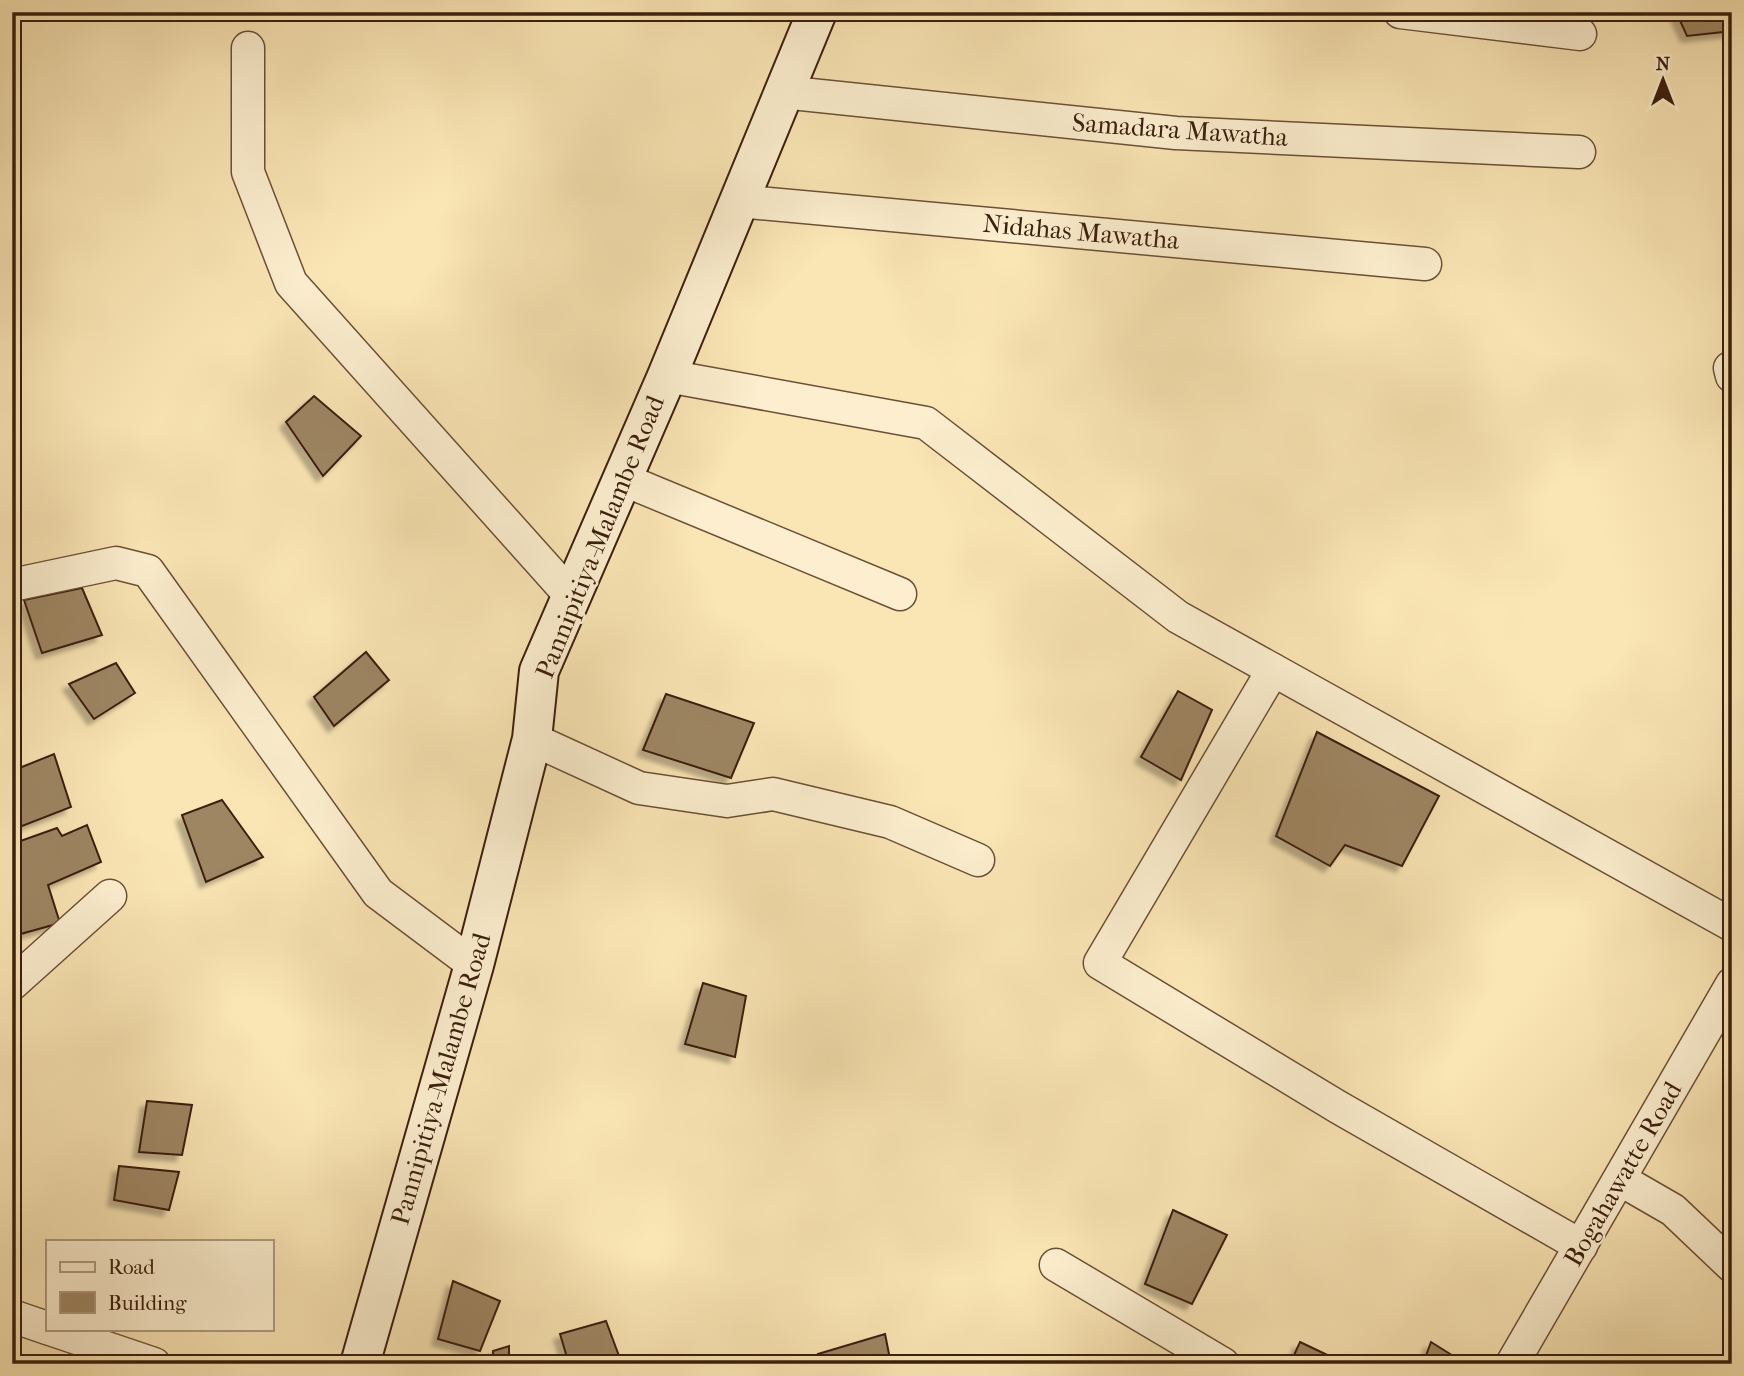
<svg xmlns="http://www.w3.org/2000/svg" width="1744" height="1376" font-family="'IM FELL French Canon',serif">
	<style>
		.building { fill: #9e8664; stroke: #3b1f0d; stroke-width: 2; filter: url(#shadow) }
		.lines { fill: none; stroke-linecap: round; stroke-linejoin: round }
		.street-casing { stroke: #6b5037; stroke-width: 35 }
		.secondary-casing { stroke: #3b1f0d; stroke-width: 42 }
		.street { stroke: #fceece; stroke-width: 32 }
		.secondary { stroke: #fceece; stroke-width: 38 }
		.labels { text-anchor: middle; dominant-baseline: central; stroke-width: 5; stroke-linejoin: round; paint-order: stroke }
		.street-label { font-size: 26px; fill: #3b1f0d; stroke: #fceece }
	</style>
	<defs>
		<filter id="shadow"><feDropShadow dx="-6" dy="6" stdDeviation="2" flood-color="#0004"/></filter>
	</defs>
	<rect width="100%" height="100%" fill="#fae5b4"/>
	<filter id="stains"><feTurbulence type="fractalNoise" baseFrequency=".00286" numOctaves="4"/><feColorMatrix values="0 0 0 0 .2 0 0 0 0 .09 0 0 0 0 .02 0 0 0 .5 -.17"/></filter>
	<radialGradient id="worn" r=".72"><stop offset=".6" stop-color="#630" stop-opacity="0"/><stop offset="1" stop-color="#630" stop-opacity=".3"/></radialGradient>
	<!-- building -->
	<g class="building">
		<polygon points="1676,12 1732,12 1732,31 1687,36"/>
		<polygon points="314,396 361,436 323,476 286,422"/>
		<polygon points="82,588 102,635 42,653 24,600"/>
		<polygon points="366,652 389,680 334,726 314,697"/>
		<polygon points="116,663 135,693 94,719 69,684"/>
		<polygon points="1178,691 1212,710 1181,780 1141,757"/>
		<polygon points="666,694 754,723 731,778 643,750"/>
		<polygon points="1317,732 1439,796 1402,866 1345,845 1330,866 1276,836"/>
		<polygon points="54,754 71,807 17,828 12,811 12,771"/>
		<polygon points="222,800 263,857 206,882 182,815"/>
		<polygon points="87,825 101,862 48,885 60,923 17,935 12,925 12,844 57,828 62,836"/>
		<polygon points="703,983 746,996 735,1057 685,1044"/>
		<polygon points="147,1101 192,1105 182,1155 139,1152"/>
		<polygon points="119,1166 179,1172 169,1210 114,1200"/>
		<polygon points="1173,1210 1227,1235 1192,1304 1145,1284"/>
		<polygon points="453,1281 500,1301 480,1351 438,1339"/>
		<polygon points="606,1321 622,1364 569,1364 560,1334"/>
		<polygon points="885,1334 891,1364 821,1364 818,1354"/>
		<polygon points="1300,1342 1342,1362 1290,1364"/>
		<polygon points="1431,1342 1466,1364 1423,1364"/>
		<polygon points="509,1346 509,1364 493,1364 493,1351"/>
	</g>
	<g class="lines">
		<defs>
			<g id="street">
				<polyline points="1400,12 1580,34"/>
				<polyline points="248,48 248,172 291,283 572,597"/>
				<polyline points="782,92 1176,133 1579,152"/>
				<polyline points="738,201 1425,264"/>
				<polyline points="1730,368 1732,376"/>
				<polyline points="667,376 926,423 1178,617 1732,925"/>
				<polyline points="622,479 900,594"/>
				<polyline points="12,585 116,563 148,571 378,893 474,965"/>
				<polyline points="1273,670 1100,963 1338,1107 1581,1246"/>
				<polyline points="532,739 639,788 727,801 773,794 890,822 978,860"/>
				<polyline points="12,984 110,896"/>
				<polyline points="1621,1180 1673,1210 1732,1266"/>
				<polyline points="1056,1265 1223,1364"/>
				<polyline points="12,1316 47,1328"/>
				<polyline points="50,1329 154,1364"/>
				<polyline points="1512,1364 1732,984"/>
			</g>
			<polyline id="secondary" points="360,1364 474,965 532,739 539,671 667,376 817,12"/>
		</defs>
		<!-- street casing -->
		<use href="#street" class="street-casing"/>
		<!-- secondary casing -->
		<use href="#secondary" class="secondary-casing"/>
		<!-- street -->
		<use href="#street" class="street"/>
		<!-- secondary -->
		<use href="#secondary" class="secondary"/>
	</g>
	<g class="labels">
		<!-- street labels -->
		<g class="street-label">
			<text transform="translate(1180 130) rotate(4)">Samadara Mawatha</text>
			<text transform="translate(1081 232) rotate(5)">Nidahas Mawatha</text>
			<text transform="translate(600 537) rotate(-68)">Pannipitiya-Malambe Road</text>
			<text transform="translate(441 1079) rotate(-74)">Pannipitiya-Malambe Road</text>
			<text transform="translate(1623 1174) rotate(-60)">Bogahawatte Road</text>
		</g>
	</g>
	<!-- margin -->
	<rect width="1744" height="1376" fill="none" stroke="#fae5b4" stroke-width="42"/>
	<rect x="14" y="14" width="1716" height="1348" fill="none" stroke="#3b1f0d" stroke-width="3.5"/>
	<rect x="21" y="21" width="1702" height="1334" fill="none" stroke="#3b1f0d" stroke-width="2"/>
	<!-- legend -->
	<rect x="46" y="1240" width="228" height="91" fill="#fceece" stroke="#af9b81" stroke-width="2"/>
	<rect x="60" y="1262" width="35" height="10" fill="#fceece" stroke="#af9b81" stroke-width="2"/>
	<text x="108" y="1274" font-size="21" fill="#3b1f0d">Road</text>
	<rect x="60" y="1292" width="35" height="21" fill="#9e8664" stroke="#af9b81" stroke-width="2"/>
	<text x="108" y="1310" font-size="21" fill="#3b1f0d">Building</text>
	<!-- north arrow -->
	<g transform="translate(1663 80)" stroke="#fceece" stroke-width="5" paint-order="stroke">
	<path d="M0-5L12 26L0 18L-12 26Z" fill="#3b1f0d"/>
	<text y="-10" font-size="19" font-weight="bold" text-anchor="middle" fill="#3b1f0d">N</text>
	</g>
	<rect width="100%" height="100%" filter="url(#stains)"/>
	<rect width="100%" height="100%" fill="url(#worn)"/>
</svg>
